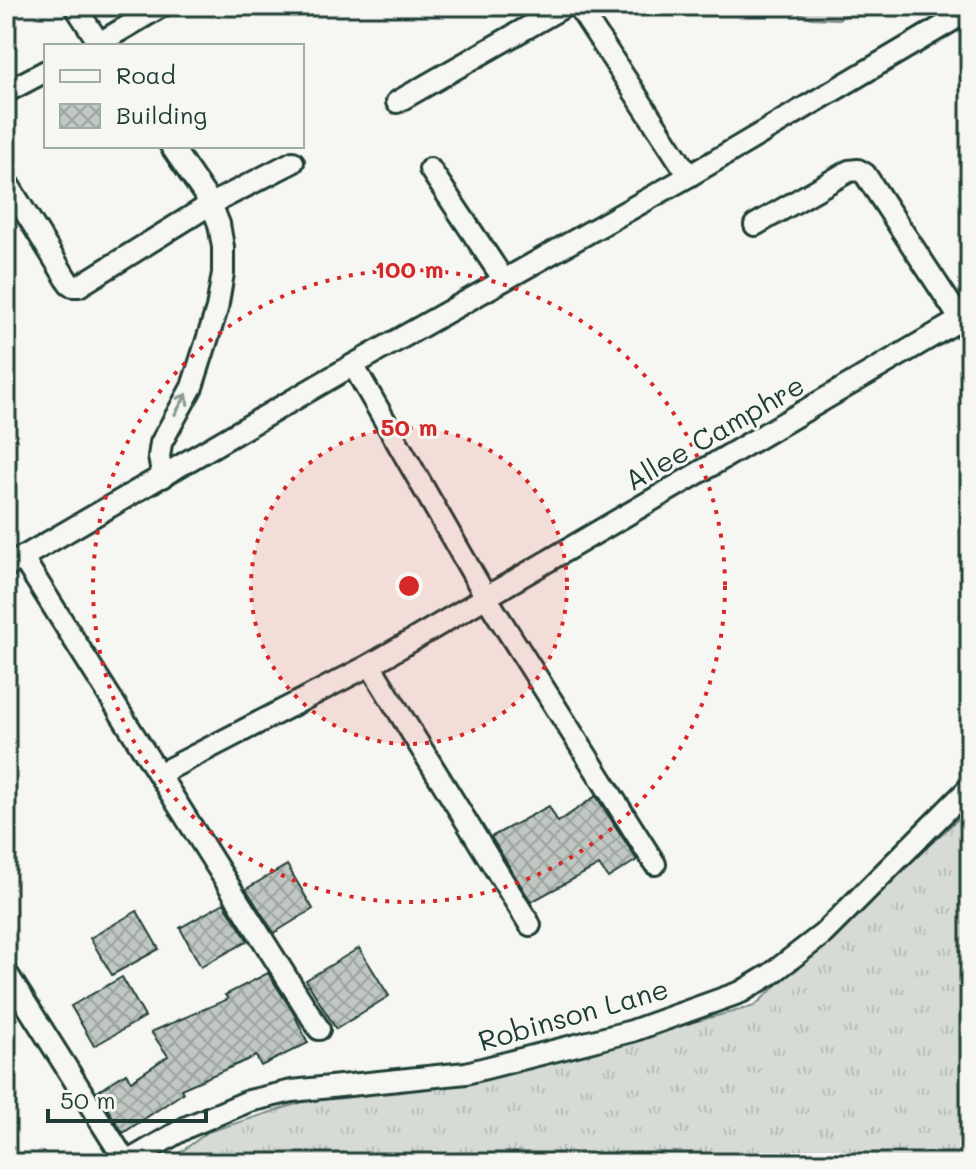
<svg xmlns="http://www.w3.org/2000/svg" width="976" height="1169" font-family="Mali,sans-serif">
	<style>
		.grass { fill: url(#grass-tufts); stroke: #7a8c85; stroke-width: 2 }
		.forest { fill: url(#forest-crowns); stroke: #7a8c85; stroke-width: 2 }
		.building { fill: url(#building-cross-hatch); stroke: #1f3d34; stroke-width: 2 }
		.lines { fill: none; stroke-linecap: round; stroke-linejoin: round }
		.minor-casing { stroke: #1f3d34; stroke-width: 26 }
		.minor { stroke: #f6f6f2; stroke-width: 20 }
		.oneway { stroke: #8a9a93 }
		.ring { fill: none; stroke: #d62828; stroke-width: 4; stroke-dasharray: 4 8 }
		.labels { text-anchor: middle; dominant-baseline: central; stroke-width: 6; stroke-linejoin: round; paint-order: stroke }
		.street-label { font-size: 28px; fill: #1f3d34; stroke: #f6f6f2 }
		.centre { fill: #d62828; stroke: #f6f6f2; stroke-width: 4 }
		.ring-label { font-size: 24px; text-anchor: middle; font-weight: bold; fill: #d62828; stroke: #f6f6f2; stroke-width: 6; stroke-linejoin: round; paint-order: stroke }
	</style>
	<defs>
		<pattern id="grass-tufts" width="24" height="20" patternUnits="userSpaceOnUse" patternTransform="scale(2)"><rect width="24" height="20" fill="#d6dbd6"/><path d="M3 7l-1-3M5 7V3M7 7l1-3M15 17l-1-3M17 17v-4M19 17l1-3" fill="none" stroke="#b7bdb8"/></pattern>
		<pattern id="forest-crowns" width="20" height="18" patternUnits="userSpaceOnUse" patternTransform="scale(2)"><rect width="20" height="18" fill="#d6dbd6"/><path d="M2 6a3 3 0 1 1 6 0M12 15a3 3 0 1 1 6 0" fill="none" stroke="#b7bdb8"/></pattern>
		<pattern id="building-cross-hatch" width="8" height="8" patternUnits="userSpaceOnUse" patternTransform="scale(2)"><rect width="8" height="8" fill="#c1c8c3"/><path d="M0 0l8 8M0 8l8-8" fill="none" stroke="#9ca49f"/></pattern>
	</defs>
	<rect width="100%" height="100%" fill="#f6f6f2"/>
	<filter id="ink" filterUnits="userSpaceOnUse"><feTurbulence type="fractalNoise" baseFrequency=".0125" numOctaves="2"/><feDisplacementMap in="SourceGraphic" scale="16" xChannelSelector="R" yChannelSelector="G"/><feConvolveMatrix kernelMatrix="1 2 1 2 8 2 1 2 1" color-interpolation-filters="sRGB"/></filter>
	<g filter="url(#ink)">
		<!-- grass -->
		<polygon class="grass" points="970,808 970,1163 166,1163 208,1132 303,1102 486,1077 754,1006"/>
		<!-- forest -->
		<polygon class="forest" points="784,6 869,6 838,19 811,18"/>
		<!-- building -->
		<g class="building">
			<polygon points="596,796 637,860 608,878 599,865 531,902 491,837 549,806 558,822"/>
			<polygon points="287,865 313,909 274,933 246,889"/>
			<polygon points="224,903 248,941 201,967 180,928"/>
			<polygon points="137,911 159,949 112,975 90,938"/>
			<polygon points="359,948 389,996 336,1029 306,980"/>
			<polygon points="268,973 293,1012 308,1043 261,1066 256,1056 181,1089 183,1093 123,1133 97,1092 126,1073 131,1081 168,1056 151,1032 228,999 225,995"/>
			<polygon points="122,977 145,1017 94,1046 71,1006"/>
		</g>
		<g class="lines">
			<defs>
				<g id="minor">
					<polyline points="75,6 101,46"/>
					<polyline points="578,6 689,176"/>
					<polyline points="94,46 162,6"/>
					<polyline points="6,92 46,71"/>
					<polyline points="397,102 565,6"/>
					<polyline points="430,169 504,280"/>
					<polyline points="6,181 69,283 73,286 79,286 211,204 293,162"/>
					<polyline points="755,225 849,171 858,170 865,174 961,320"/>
					<polyline points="353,365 486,597 655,864"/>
					<polyline points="163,477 159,457 161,443 192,387 217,309 223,273 223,247 219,224 211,204 171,146"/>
					<polyline points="22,557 319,1029"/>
					<polyline points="6,567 353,365 689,176 970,10"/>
					<polyline points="370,665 530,925"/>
					<polyline points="159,774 370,665 970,314"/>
					<polyline points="6,972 126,1162"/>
					<polyline points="125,1163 187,1127 249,1101 292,1091 466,1073 632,1031 741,992 771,974 823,934 970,787"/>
				</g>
			</defs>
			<!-- minor casing -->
			<use href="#minor" class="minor-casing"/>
			<!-- minor -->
			<use href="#minor" class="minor"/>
		</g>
		<!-- one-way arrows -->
		<defs><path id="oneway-shaft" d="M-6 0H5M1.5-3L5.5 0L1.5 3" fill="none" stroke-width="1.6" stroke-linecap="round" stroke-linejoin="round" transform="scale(2)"/></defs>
		<use class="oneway" href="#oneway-shaft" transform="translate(181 404) rotate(-60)"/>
	</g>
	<!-- distance rings -->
	<circle cx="409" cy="586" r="158" fill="#d62828" fill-opacity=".12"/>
	<g class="ring">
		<circle cx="409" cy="586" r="158"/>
		<circle cx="409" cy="586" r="316"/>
	</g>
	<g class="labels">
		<!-- street labels -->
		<g class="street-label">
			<text transform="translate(714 432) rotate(-30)">Allee Camphre</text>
			<text transform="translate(573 1014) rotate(-16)">Robinson Lane</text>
		</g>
	</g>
	<circle cx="409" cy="586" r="12" class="centre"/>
	<g class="ring-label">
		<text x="409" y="278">100 m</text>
		<text x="409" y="436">50 m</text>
	</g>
	<!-- margin -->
	<rect width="976" height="1169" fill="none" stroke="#f6f6f2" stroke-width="32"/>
	<rect x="16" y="16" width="944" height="1137" fill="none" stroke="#1f3d34" stroke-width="3" filter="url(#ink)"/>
	<!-- legend -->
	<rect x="44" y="44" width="260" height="104" fill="#f6f6f2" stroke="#a0aca6" stroke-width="2"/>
	<rect x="60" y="70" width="40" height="12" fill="#f6f6f2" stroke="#a0aca6" stroke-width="2"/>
	<text x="116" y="84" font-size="24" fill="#1f3d34">Road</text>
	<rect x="60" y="104" width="40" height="24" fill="url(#building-cross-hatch)" stroke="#a0aca6" stroke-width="2"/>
	<text x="116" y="124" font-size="24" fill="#1f3d34">Building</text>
	<!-- scale -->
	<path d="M48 1109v12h158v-12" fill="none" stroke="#1f3d34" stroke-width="4"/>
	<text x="60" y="1109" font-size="24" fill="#1f3d34" stroke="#f6f6f2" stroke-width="6" paint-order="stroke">50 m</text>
</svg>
